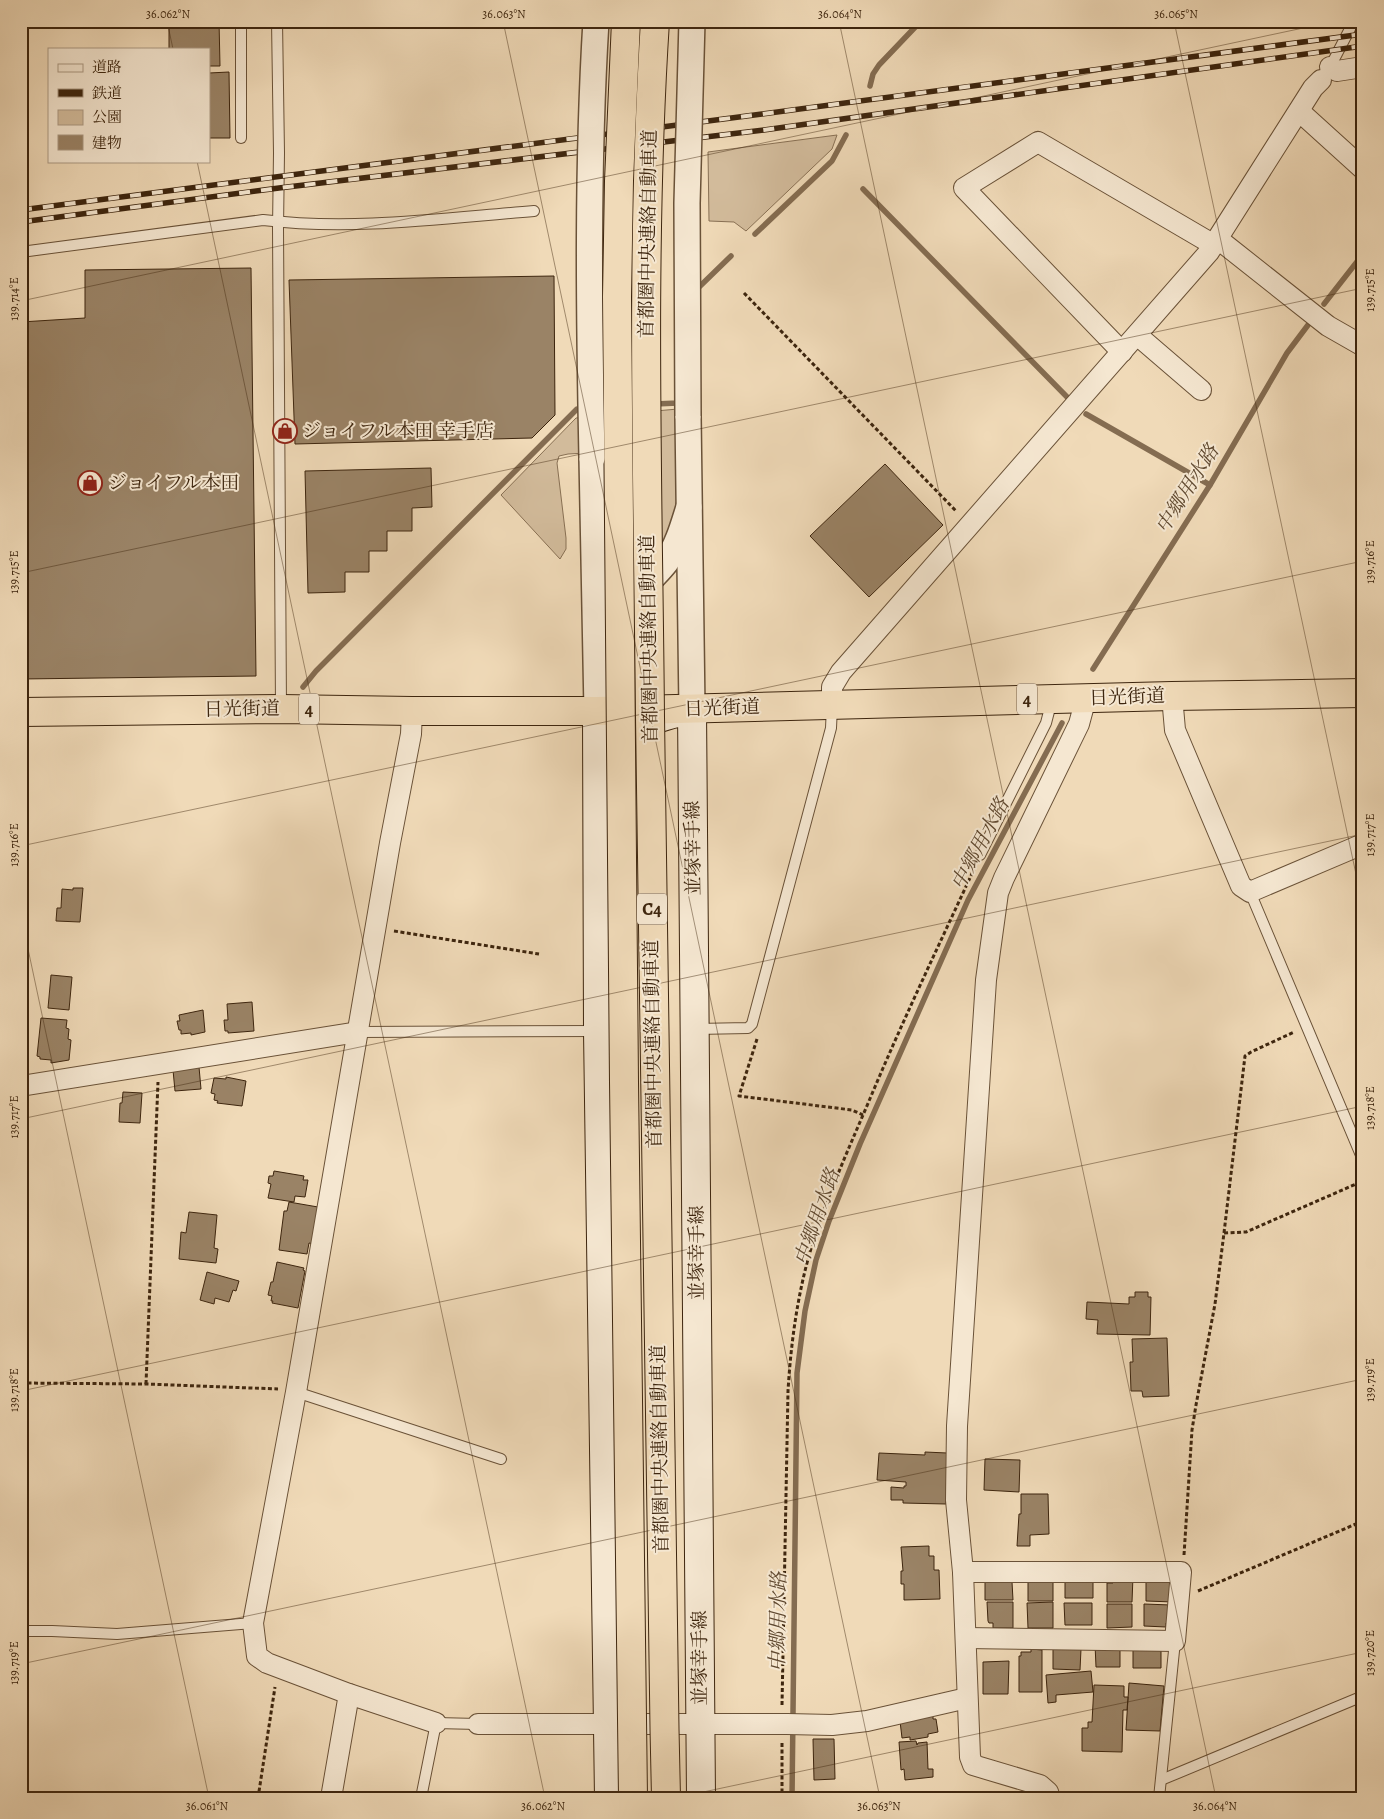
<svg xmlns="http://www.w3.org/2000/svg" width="1384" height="1819" font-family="Alegreya,'Noto Serif JP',serif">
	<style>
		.green { fill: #d2bb9b; stroke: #887054 }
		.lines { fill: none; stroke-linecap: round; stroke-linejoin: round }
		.stream { stroke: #846c51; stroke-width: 5.5 }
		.building { fill: #9a8366; stroke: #3d250e }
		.service-casing { stroke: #6a5238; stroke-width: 12 }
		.minor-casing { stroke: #6a5238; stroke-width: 22 }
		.tertiary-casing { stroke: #6a5238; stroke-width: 28 }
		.secondary-casing { stroke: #3d250e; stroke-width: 30 }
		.trunk-casing { stroke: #3d250e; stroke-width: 30 }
		.path { stroke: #3d250e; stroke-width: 3; stroke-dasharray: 4 2.5; stroke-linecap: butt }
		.service { stroke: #f5e7d1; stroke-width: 10 }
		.minor { stroke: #f5e7d1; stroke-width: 20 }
		.tertiary { stroke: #f5e7d1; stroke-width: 25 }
		.secondary { stroke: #f5e7d1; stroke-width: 28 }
		.trunk { stroke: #f0dab8; stroke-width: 28 }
		.rail-casing { stroke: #3d250e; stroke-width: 5.5 }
		.rail { stroke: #f5e7d1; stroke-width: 4; stroke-dasharray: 11; stroke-linecap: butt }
		.tertiary-bridge-casing { stroke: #6a5238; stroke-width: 28; stroke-linecap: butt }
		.motorway-bridge-casing { stroke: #3d250e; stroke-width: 30; stroke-linecap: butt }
		.tertiary-bridge { stroke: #f5e7d1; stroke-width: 25 }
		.motorway-bridge { stroke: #f0dab8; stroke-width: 28 }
		.ticks { fill: none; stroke: #3d250e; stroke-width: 1; stroke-opacity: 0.45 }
		.labels { text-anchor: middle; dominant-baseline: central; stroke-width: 4; stroke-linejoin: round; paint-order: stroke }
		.shield { fill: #f5e7d1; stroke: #745f48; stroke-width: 1 }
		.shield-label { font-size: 18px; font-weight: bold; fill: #3d250e }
		.street-label { font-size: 19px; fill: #3d250e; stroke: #f5e7d1 }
		.poi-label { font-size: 19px; fill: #3d250e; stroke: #f5e7d1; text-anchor: start }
		.water-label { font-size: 20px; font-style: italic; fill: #604930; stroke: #f5e7d1 }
		.neatline { fill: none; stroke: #3d250e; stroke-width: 2 }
		.ticks-label { font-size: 12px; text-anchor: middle; fill: #3d250e }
	</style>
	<rect width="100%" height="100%" fill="#f0dab8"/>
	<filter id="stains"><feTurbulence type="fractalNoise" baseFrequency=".004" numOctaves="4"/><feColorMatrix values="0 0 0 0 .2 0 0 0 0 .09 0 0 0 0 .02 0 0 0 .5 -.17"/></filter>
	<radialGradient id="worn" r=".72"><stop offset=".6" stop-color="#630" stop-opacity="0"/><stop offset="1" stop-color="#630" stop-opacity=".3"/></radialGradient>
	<!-- green -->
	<g class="green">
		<polygon points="837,135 832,149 746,231 734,222 709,221 708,152"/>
		<polygon points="678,409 678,506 672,535 628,600 605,452 568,454 559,456 557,463 566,538 566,549 560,559 501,495 576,418"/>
	</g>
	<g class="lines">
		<!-- stream -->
		<g class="stream">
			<polyline points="870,86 873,74 879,65 921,21"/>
			<polyline points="863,189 1069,399"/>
			<polyline points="755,234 832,161 846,135"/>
			<polyline points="695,291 731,256"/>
			<polyline points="1324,304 1363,254"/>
			<polyline points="655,404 678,403 677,398"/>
			<polyline points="1086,414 1210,485"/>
			<polyline points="1093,669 1210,485 1287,353 1308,325"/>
			<polyline points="303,687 316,671 577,409 585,409"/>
			<polyline points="792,1798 797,1373 805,1311 816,1260 829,1221 860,1144 968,900 1062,723"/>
		</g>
	</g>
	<!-- building -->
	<g class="building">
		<polygon points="169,21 219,21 220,66 209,66 209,49 169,49"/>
		<polygon points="229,72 230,138 209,138 209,73"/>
		<polygon points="251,268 256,676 21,679 21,322 85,318 85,270"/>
		<polygon points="554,276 555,415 532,438 295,444 289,280"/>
		<polygon points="885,464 943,525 869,597 810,536"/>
		<polygon points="431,468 432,507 412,508 412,531 387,531 387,551 369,551 369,572 345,572 345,592 308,593 305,471"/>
		<polygon points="73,888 83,888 80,922 56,921 57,908 61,908 62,889 73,890"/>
		<polygon points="51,975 72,977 69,1010 48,1008"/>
		<polygon points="252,1002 254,1031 228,1033 228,1031 225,1031 224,1020 228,1020 227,1004"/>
		<polygon points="203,1010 205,1032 191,1035 191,1033 181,1034 181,1030 179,1030 177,1021 180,1021 179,1015"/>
		<polygon points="41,1018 67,1020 66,1028 69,1029 68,1039 71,1040 69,1060 51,1063 51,1060 40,1059 40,1057 37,1056"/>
		<polygon points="199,1067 201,1089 175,1091 173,1070"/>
		<polygon points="226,1077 246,1081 242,1106 217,1103 218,1101 214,1100 215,1094 211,1093 214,1078 226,1079"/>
		<polygon points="123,1092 142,1093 140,1123 119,1122 120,1103 122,1103"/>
		<polygon points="274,1171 304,1176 303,1180 308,1180 305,1197 295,1196 294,1202 268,1198 271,1184 268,1183 269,1176 273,1176"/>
		<polygon points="289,1202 318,1207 314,1244 309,1243 307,1254 279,1250 284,1211 287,1211"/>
		<polygon points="189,1212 217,1215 214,1248 218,1249 216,1263 179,1259 181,1232 186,1233"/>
		<polygon points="277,1262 304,1268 303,1270 305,1271 298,1308 272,1303 273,1301 271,1301 272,1296 268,1295 271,1282 273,1282"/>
		<polygon points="207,1272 239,1281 236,1291 233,1290 229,1302 215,1298 214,1304 200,1300"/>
		<polygon points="1135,1292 1148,1292 1148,1297 1151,1297 1150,1335 1097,1334 1098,1320 1086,1319 1087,1302 1129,1304 1129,1297 1135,1297"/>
		<polygon points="1167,1338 1169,1396 1143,1397 1142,1391 1131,1391 1130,1362 1133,1362 1132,1339"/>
		<polygon points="925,1452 947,1453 946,1504 903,1503 903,1500 891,1500 891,1487 904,1488 904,1486 906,1486 906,1482 877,1480 879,1453 925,1455"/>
		<polygon points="985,1459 1020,1460 1019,1492 984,1490"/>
		<polygon points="1021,1494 1048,1494 1049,1534 1030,1535 1030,1546 1017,1546 1019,1514 1021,1514"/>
		<polygon points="929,1546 929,1556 934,1556 934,1570 939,1570 940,1599 904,1600 904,1584 901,1584 901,1571 903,1571 901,1547"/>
		<polygon points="1065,1576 1093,1579 1093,1598 1065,1598"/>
		<polygon points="1113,1576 1133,1576 1132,1602 1107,1602 1107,1583 1113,1583"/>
		<polygon points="1028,1577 1053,1579 1053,1601 1028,1601"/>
		<polygon points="985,1578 1012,1582 1013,1600 985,1600"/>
		<polygon points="1148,1580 1173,1580 1173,1602 1146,1601 1146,1582 1148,1582"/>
		<polygon points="987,1602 1013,1602 1013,1628 993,1628 993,1623 989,1623 988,1621"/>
		<polygon points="1053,1602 1053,1628 1028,1628 1027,1603"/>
		<polygon points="1064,1603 1092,1603 1092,1625 1065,1625"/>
		<polygon points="1107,1604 1132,1604 1132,1627 1107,1628"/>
		<polygon points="1144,1604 1171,1605 1171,1623 1166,1623 1166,1627 1144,1626"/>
		<polygon points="1120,1643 1120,1667 1096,1667 1095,1644"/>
		<polygon points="1161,1644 1161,1668 1133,1668 1133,1650"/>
		<polygon points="1053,1647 1081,1649 1080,1670 1053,1669"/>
		<polygon points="1031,1649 1042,1650 1042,1692 1019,1692 1019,1656 1021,1656 1021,1652 1031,1652"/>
		<polygon points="1009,1661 1008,1694 983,1694 983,1662"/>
		<polygon points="1091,1671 1093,1692 1056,1695 1056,1702 1048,1703 1046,1675"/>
		<polygon points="1129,1683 1164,1686 1160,1731 1126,1730"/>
		<polygon points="1094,1685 1124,1686 1124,1697 1128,1697 1127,1710 1123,1710 1122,1752 1082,1751 1082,1728 1088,1728 1088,1722 1092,1722"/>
		<polygon points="933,1716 933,1719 936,1719 938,1732 928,1734 928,1737 910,1740 910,1737 902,1738 900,1721"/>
		<polygon points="813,1739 834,1739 835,1779 814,1780"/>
		<polygon points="916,1741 917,1745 918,1743 927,1742 928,1769 933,1769 933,1777 905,1780 904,1769 901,1770 899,1742"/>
	</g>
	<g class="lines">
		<defs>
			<g id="service">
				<polyline points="241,21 241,138"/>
				<polyline points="277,21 279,153 278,228 281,708"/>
				<polyline points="1329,69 1354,21"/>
				<path d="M21,252L263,220C353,231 445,218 534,211"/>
				<polyline points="980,855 1046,723 1052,700"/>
				<polyline points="1250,892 1363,1160"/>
				<polyline points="21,937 22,923"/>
				<polyline points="696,1029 748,1028 752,1024 831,728 832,706"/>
				<polyline points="358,1032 597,1031"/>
				<polyline points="296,1392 501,1459"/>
				<polyline points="21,1631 52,1631 117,1634 253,1623"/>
				<polyline points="1161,1780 1363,1696"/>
				<polyline points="421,1798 436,1723 478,1724"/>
				<polyline points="1159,1798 1175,1641"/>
			</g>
			<g id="minor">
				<polyline points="1330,67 1337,71 1363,67"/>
				<polyline points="1299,111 1363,169"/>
				<polyline points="1218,239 1328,326 1363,346"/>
				<polyline points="1137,335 1201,390"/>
				<polyline points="1122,352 964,188 1038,142 1214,245"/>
				<polyline points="1172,696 1175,730 1241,886 1250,892 1363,844"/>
				<polyline points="832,705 832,687 841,672 1209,252 1313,88 1321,80"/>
				<polyline points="412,711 411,734 390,843 296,1392 253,1623 257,1656 267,1663 349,1694 436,1723"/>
				<polyline points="21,1086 358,1032"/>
				<polyline points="963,1572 1181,1572 1175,1641 966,1638"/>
				<polyline points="478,1724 787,1724 832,1725 867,1721 967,1698"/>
				<polyline points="331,1798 349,1694"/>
				<polyline points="1050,1798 1048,1792 1040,1785 973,1765 970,1757 963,1572 956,1500 957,1426 986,980 998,893 1004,878 1079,724 1086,698"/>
			</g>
			<g id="tertiary">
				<polyline points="688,416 692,709"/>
				<path d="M592,458L597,711C608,704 620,699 628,688C639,673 635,623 635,603C641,586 655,576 666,562C678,545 683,526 689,507"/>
			</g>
			<g id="secondary">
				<polyline points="597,711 598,1031 609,1798"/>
				<path d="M598,943C601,918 601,889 612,865C619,851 632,848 636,830V732C646,718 675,714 692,709L701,1798"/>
			</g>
			<polyline id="trunk" points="21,712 281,709 412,711 597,711 1172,696 1363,693"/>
		</defs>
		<!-- service casing -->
		<use href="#service" class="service-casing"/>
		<!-- minor casing -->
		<use href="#minor" class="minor-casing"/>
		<!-- tertiary casing -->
		<use href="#tertiary" class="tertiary-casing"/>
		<!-- secondary casing -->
		<use href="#secondary" class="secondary-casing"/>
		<!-- trunk casing -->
		<use href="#trunk" class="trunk-casing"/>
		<!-- path -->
		<g class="path">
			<polyline points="1321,21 1325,23 1336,22"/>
			<polyline points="744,293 957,512"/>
			<polyline points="394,931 539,954"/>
			<polyline points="757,1039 739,1096 852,1110 863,1115"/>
			<polyline points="1224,1233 1245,1056 1251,1052 1294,1032"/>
			<polyline points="21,1383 146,1384 278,1389"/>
			<polyline points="146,1384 158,1082"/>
			<polyline points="1184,1555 1192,1430 1196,1405 1215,1304 1224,1233 1246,1232 1363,1181"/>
			<polyline points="1198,1591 1363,1521"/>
			<path d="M782,1705L788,1391C791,1341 798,1290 813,1242C828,1194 849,1148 869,1101C902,1022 939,945 975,867"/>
			<polyline points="782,1743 782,1798"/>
			<polyline points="258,1798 275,1687"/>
		</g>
		<!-- service -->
		<use href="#service" class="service"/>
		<!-- minor -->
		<use href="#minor" class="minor"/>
		<!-- tertiary -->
		<use href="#tertiary" class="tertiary"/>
		<!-- secondary -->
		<use href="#secondary" class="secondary"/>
		<!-- trunk -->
		<use href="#trunk" class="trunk"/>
		<defs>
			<g id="rail">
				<polyline points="21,210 762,114 1363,34"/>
				<polyline points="21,222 279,188 764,130 1363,46"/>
			</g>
		</defs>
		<!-- rail casing -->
		<use href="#rail" class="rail-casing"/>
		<!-- rail -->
		<use href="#rail" class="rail"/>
		<defs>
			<g id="tertiary-bridge">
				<polyline points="688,416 687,203 692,21"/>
				<path d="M592,458C589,313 587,167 596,21"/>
			</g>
			<g id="motorway-bridge">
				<polyline points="626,21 619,181 617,297 624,1082 633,1798"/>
				<path d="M655,21C640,253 648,486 650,717C653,1078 658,1438 666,1798"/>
			</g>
		</defs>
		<!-- tertiary-bridge casing -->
		<use href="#tertiary-bridge" class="tertiary-bridge-casing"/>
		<!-- motorway-bridge casing -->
		<use href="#motorway-bridge" class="motorway-bridge-casing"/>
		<!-- tertiary-bridge -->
		<use href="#tertiary-bridge" class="tertiary-bridge"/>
		<!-- motorway-bridge -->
		<use href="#motorway-bridge" class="motorway-bridge"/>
	</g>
	<!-- ticks -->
	<path class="ticks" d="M167,21L173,49M503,21L880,1798M839,21L1216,1798M1174,21L1363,907M21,28L53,21M197,161L545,1798M21,301L1336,21M21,573L1363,288M21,846L1363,561M21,916L209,1798M21,1119L1363,834M21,1391L1363,1106M21,1664L1363,1379M675,1798L1363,1652"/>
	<!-- icons -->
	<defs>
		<symbol id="shop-ring" viewBox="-11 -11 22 22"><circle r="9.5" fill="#f5e7d1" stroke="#8f2418" stroke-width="1.5"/><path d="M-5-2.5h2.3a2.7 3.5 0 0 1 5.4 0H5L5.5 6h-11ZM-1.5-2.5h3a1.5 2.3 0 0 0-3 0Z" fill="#8f2418"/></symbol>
	</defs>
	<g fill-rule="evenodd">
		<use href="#shop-ring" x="271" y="417" width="28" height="28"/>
		<use href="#shop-ring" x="76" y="469" width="28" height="28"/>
	</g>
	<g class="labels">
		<!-- shield labels -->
		<g class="shield">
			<rect x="1017" y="683.5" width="20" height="31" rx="4"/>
			<rect x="299" y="693.5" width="20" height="31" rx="4"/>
			<rect x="637" y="893.5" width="30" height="31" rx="4"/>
		</g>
		<g class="shield-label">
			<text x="1027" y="699">4</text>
			<text x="309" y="709">4</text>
			<text x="652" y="909">C4</text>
		</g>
		<!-- street labels -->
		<g class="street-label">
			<text transform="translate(648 234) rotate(-89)">首都圏中央連絡自動車道</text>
			<text transform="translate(649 639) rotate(-91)">首都圏中央連絡自動車道</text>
			<text transform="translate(1127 697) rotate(-2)">日光街道</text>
			<text transform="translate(722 708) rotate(-2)">日光街道</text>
			<text transform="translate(242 709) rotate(-1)">日光街道</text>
			<text transform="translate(693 848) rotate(-91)">並塚幸手線</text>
			<text transform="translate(653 1044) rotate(-91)">首都圏中央連絡自動車道</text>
			<text transform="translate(697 1253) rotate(-90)">並塚幸手線</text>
			<text transform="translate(660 1449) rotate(-91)">首都圏中央連絡自動車道</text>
			<text transform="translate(700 1658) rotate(-90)">並塚幸手線</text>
		</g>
		<!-- poi labels -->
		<g class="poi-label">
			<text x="302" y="431">ジョイフル本田 幸手店</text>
			<text x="108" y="483">ジョイフル本田</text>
		</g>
		<!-- water labels -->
		<g class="water-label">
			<text transform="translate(1187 489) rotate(-58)">中郷用水路</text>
			<text transform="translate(980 844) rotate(-62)">中郷用水路</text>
			<text transform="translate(817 1217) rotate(-71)">中郷用水路</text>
			<text transform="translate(778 1622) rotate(-89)">中郷用水路</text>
		</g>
	</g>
	<!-- margin -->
	<rect width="1384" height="1819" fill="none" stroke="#f0dab8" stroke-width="55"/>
	<!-- legend -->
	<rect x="48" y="48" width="162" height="115" fill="#f5e7d1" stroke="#ab9983"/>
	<rect x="58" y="64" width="25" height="8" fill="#f5e7d1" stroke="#ab9983"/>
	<text x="92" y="72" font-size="15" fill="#3d250e">道路</text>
	<rect x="58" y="89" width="25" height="8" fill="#3d250e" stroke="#ab9983"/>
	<text x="92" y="98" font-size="15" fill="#3d250e">鉄道</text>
	<rect x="58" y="110" width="25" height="15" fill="#d2bb9b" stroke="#ab9983"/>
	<text x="92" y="122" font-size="15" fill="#3d250e">公園</text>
	<rect x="58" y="135" width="25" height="15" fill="#9a8366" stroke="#ab9983"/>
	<text x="92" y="148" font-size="15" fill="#3d250e">建物</text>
	<rect x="28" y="28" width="1328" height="1764" class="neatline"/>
	<g class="ticks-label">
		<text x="168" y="18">36.062°N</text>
		<text x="504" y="18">36.063°N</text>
		<text x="840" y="18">36.064°N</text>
		<text x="1176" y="18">36.065°N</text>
		<text transform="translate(1370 290) rotate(-90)" y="4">139.715°E</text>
		<text transform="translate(14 299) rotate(-90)" y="4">139.714°E</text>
		<text transform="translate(1370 562) rotate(-90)" y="4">139.716°E</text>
		<text transform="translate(14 572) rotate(-90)" y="4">139.715°E</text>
		<text transform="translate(1370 835) rotate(-90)" y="4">139.717°E</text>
		<text transform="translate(14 845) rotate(-90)" y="4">139.716°E</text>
		<text transform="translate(1370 1108) rotate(-90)" y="4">139.718°E</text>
		<text transform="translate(14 1117) rotate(-90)" y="4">139.717°E</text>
		<text transform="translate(1370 1380) rotate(-90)" y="4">139.719°E</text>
		<text transform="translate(14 1390) rotate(-90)" y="4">139.718°E</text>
		<text transform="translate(1370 1653) rotate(-90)" y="4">139.720°E</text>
		<text transform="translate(14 1663) rotate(-90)" y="4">139.719°E</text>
		<text x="207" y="1810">36.061°N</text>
		<text x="543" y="1810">36.062°N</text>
		<text x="879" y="1810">36.063°N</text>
		<text x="1215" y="1810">36.064°N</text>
	</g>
	<rect width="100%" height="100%" filter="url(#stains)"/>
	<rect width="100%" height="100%" fill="url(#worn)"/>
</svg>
